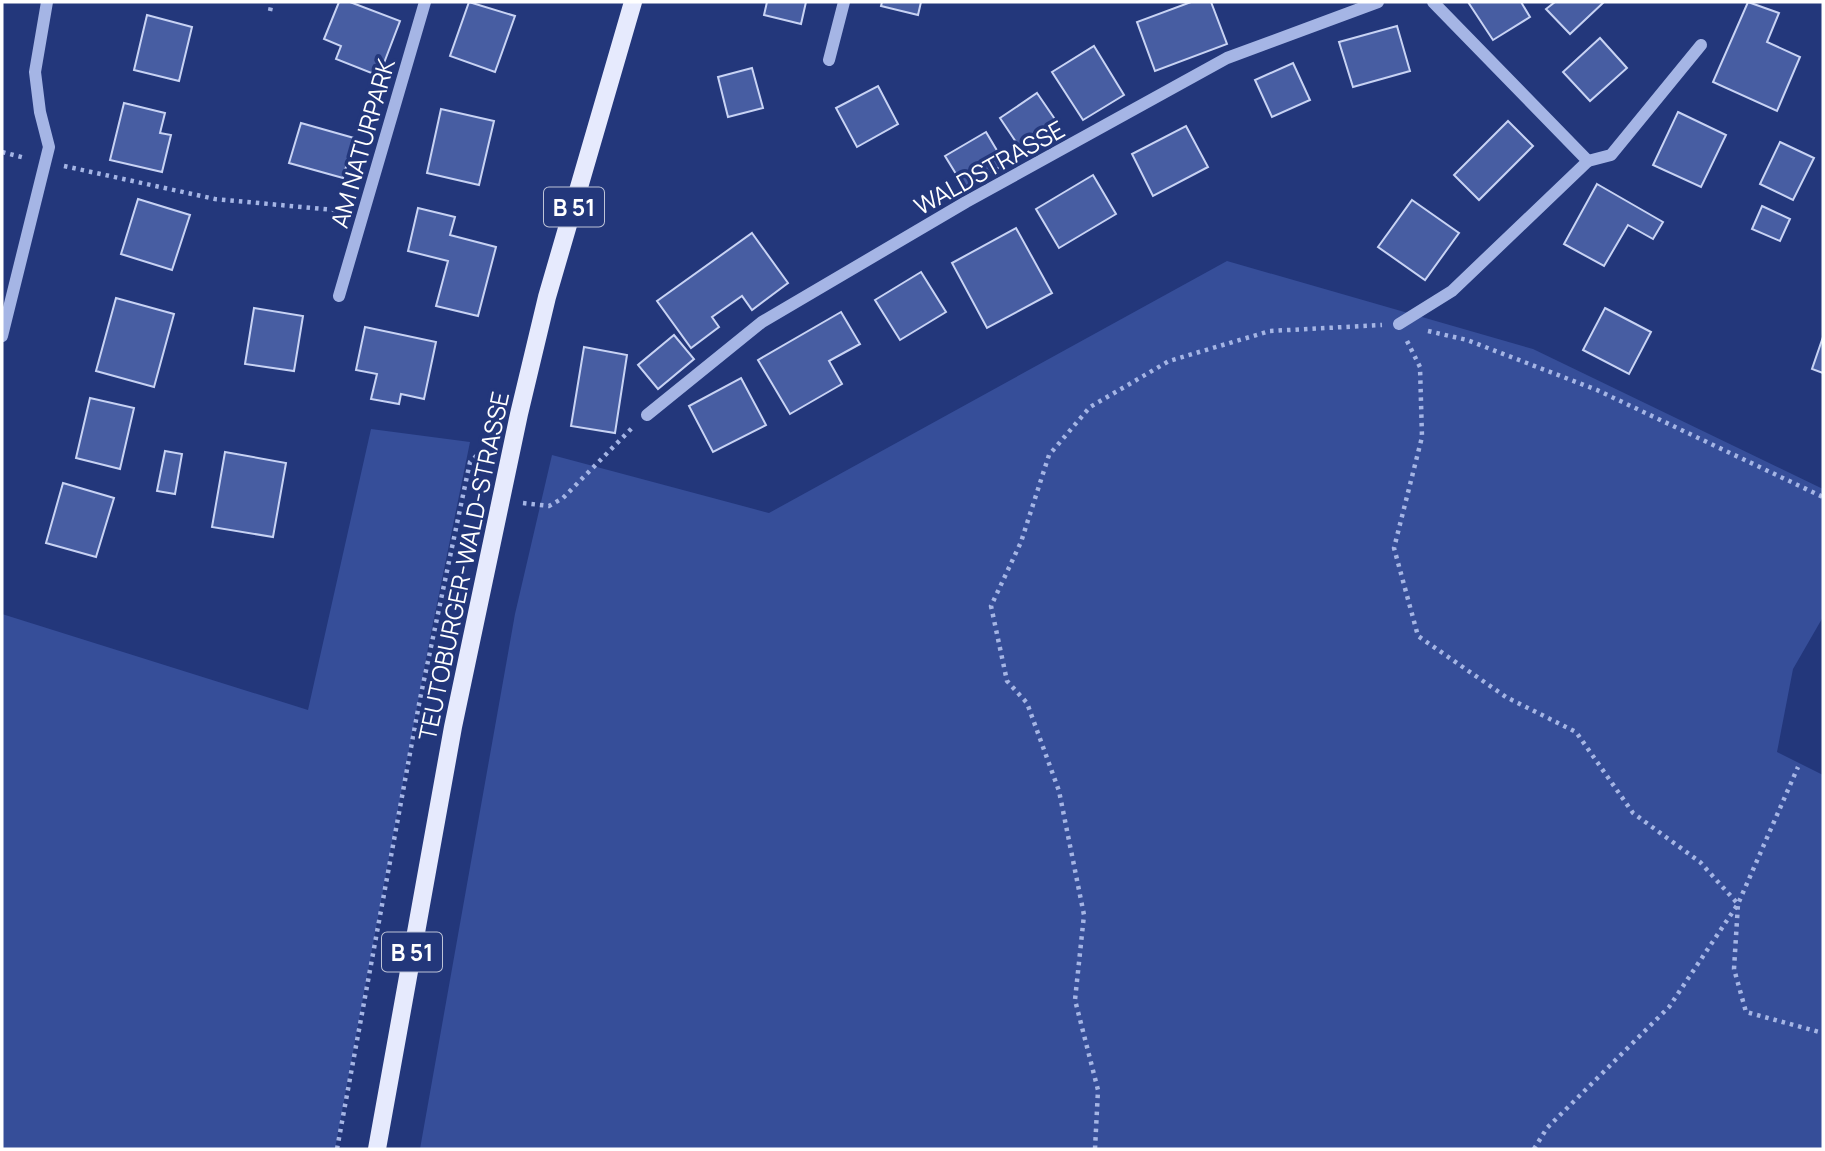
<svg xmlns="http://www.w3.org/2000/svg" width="1825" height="1151" font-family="Manrope,sans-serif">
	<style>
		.green { fill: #364e99 }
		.building { fill: #475da2; stroke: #c8d3f4; stroke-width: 2 }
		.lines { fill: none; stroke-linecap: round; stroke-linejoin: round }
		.path { stroke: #a5b5e5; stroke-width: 4.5; stroke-dasharray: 3.5 5; stroke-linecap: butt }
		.minor { stroke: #a5b5e5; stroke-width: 12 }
		.major { stroke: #e6eafd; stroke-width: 18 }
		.labels { text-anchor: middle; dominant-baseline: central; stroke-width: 7; stroke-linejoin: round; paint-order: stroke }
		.shield { fill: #23377b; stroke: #bdc3d7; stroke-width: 2 }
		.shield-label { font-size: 23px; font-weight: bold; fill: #fff }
		.street-label { font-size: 24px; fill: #fff; stroke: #23377b }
	</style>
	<rect width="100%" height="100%" fill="#23377b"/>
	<!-- green -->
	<g class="green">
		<polygon points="1227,261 1533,349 1823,489 1823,617 1793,669 1777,752 1823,775 1823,1149 420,1149 515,614 552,455 769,513"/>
		<polygon points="371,429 470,442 428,648 335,1149 2,1149 2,614 308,710"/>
	</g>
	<!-- building -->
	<g class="building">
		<polygon points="339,2 350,2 400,21 379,76 336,59 341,46 324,39"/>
		<polygon points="469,2 515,16 495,72 450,56"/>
		<polygon points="767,2 806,2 801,24 764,15"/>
		<polygon points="882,2 921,2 918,15 881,6"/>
		<polygon points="1191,2 1211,2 1227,44 1155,71 1137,22"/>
		<polygon points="1468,2 1521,2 1530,17 1493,40"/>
		<polygon points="1555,2 1604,2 1570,34 1546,9"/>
		<polygon points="1748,2 1779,13 1767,42 1800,57 1777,111 1713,82"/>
		<polygon points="147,15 192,27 179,81 134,70"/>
		<polygon points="1397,26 1410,71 1353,87 1339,42"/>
		<polygon points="1600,38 1627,68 1590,101 1563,72"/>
		<polygon points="1094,46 1124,95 1083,120 1052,72"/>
		<polygon points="1293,63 1310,100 1272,117 1255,80"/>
		<polygon points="752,68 763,108 728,117 718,77"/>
		<polygon points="878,86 898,124 857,147 836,108"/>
		<polygon points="1037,93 1061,128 1024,154 1000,118"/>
		<polygon points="124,103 165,113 160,133 171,135 162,172 110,160"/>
		<polygon points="441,109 494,121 479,185 427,173"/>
		<polygon points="1678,112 1726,135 1701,187 1653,165"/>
		<polygon points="1508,121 1533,146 1479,200 1454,175"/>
		<polygon points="301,123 354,138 343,178 289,163"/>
		<polygon points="1186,126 1208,167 1153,196 1132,154"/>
		<polygon points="986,132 1005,164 964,187 945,156"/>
		<polygon points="1780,142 1814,158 1793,200 1760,184"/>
		<polygon points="1093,175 1116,214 1059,248 1036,209"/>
		<polygon points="1597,184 1663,222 1653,239 1628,225 1604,266 1564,244"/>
		<polygon points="138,199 190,215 172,270 121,254"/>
		<polygon points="1412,200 1459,233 1425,280 1378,247"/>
		<polygon points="1762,206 1790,219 1780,241 1752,229"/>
		<polygon points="418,208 455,217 450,235 496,247 478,316 436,306 448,261 408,251"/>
		<polygon points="1016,228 1052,293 987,328 952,263"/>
		<polygon points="752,233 788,283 752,310 742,296 712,317 719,327 691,348 657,301"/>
		<polygon points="921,272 946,312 900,340 875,300"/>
		<polygon points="116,298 174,314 154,387 96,371"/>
		<polygon points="254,308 303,316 294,371 245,364"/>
		<polygon points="1605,308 1651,332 1629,374 1583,350"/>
		<polygon points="841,312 860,344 829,361 842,384 790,414 758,360"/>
		<polygon points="365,327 436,342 424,399 401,394 399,404 371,399 377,374 356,370"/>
		<polygon points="674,335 694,359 658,389 638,365"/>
		<polygon points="1823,337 1823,373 1812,369"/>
		<polygon points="584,347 627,355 615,433 571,426"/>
		<polygon points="741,378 766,425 713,452 689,406"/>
		<polygon points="90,398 134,408 120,469 76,458"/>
		<polygon points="165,451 182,454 175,494 157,491"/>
		<polygon points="225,452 286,463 273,537 212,527"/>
		<polygon points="63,483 114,498 96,557 46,543"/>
	</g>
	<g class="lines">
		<!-- path -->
		<g class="path">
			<polyline points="270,11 272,2"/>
			<polyline points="2,152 25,158"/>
			<polyline points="64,166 215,199 345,211"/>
			<polyline points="1428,331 1467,340 1597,390 1823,497"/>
			<polyline points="1407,341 1420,367 1422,437 1394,548 1418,636 1506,697 1576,732 1633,813 1700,862 1738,904 1734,969 1746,1012 1823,1033"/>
			<polyline points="523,503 549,506 563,498 633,427"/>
			<polyline points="337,1149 420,699 470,462 489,444"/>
			<polyline points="1095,1149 1098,1090 1075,1000 1084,915 1059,791 1027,703 1007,681 991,606 1021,542 1049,455 1090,407 1169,361 1270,331 1382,325"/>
			<polyline points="1534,1149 1547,1128 1669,1007 1738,904 1798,767"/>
		</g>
		<!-- minor -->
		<g class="minor">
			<polyline points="829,60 844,2"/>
			<polyline points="1588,161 1611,155 1701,45"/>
			<polyline points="339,296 425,2"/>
			<polyline points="1399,324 1452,291 1588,161 1433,2"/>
			<polyline points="2,336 49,147 40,112 35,72 47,2"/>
			<polyline points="647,415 762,322 966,202 1227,58 1378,2"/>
		</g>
		<!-- major -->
		<polyline class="major" points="377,1149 453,727 519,414 547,297 633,2"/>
	</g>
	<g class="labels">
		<!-- shield labels -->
		<g class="shield">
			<rect x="544" y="187.5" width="60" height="39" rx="5"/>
			<rect x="382" y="932.5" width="60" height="39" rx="5"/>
		</g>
		<g class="shield-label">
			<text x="574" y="207">B 51</text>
			<text x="412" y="952">B 51</text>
		</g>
		<!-- street labels -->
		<g class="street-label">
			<text transform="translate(362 143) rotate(-74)">AM NATURPARK</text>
			<text transform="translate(989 167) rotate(-29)">WALDSTRASSE</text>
			<text transform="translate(463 566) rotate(-78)">TEUTOBURGER-WALD-STRASSE</text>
		</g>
	</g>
	<!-- border -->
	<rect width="1825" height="1151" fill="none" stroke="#ffffff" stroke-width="7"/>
</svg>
